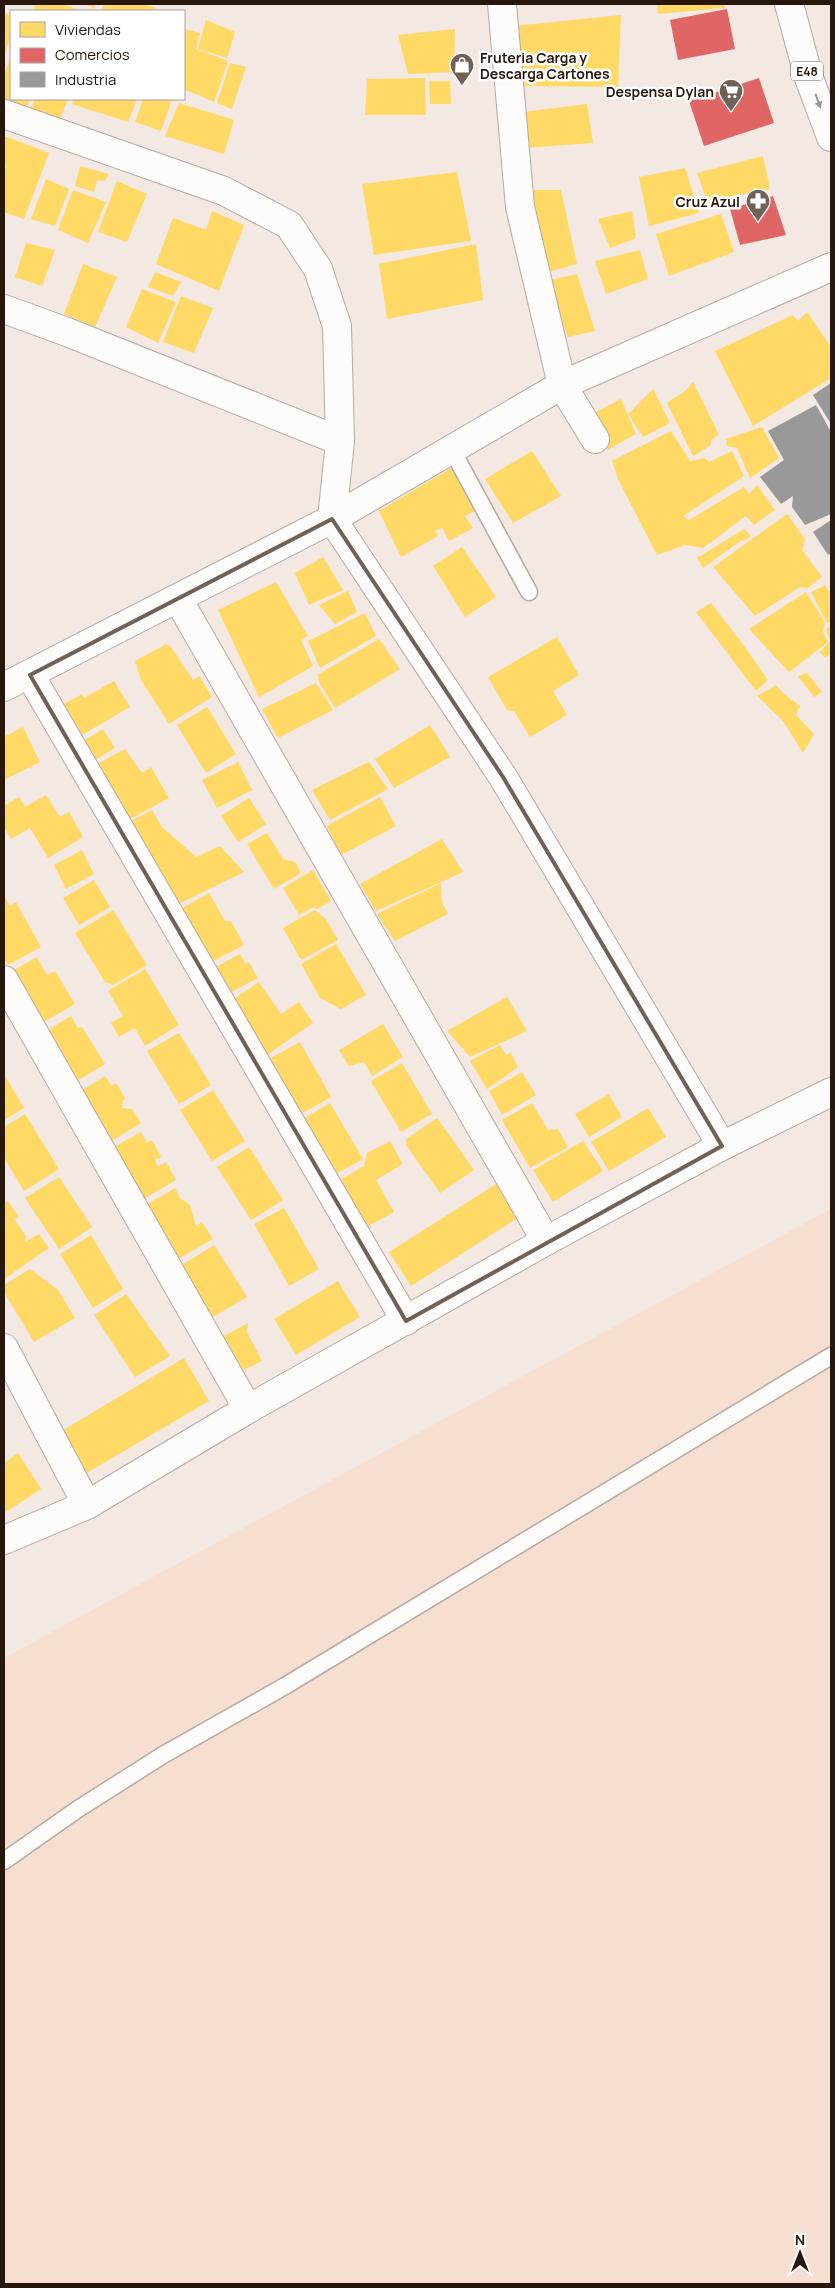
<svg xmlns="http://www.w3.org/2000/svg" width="835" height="2288" font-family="Manrope,sans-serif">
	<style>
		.built { fill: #f6ded1 }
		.homes { fill: #ffd966 }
		.shops { fill: #e06666 }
		.industry { fill: #999 }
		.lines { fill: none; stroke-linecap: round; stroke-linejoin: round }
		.lane-casing { stroke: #b6a9a2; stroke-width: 19 }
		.street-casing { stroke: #b6a9a2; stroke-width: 30 }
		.highway-casing { stroke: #b6a9a2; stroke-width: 30 }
		.lane { stroke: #fdfcfb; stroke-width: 16 }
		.street { stroke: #fdfcfb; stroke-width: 28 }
		.highway { stroke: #fdfcfb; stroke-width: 28 }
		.oneway { fill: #9d9590 }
		.marked { fill: none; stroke: #6f6058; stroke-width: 4; stroke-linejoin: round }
		.labels { text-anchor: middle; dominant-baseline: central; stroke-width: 5; stroke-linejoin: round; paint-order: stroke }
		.shield { fill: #fff; stroke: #685d56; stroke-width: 1 }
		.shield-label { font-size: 12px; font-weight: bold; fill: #28170d }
		.poi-label { font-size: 14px; font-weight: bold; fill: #28170d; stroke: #fff; text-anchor: end }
	</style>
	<rect width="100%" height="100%" fill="#f3e8e2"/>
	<!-- built -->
	<polygon class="built" points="831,1209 831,2284 4,2284 4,1658"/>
	<!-- homes -->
	<g class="homes">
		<polygon points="35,4 61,4 83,11 33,11"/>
		<polygon points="83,4 96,4 95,8"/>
		<polygon points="105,4 144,4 157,8 155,11 106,11 101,10"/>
		<polygon points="657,4 724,4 725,8 658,14"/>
		<polygon points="4,13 11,15 11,36 4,57"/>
		<polygon points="621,15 618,87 519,86 513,26"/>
		<polygon points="206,20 235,32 227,58 198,49"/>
		<polygon points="184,29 200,33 196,49 228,61 214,102 184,89"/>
		<polygon points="455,29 454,72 408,74 398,35"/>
		<polygon points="11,57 11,99 30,99 25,110 4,104 4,74"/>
		<polygon points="230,63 246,67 232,109 217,103"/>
		<polygon points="425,78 426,115 365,115 367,79"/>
		<polygon points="429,81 450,81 451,104 430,104"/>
		<polygon points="35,99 68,99 59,121 30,111"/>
		<polygon points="74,99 137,99 128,122 72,104"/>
		<polygon points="143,99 172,100 161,131 135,122"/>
		<polygon points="179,103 234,120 224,154 165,136"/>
		<polygon points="587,104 593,143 525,148 522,112"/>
		<polygon points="4,136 49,153 24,219 4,212 4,172 6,165 4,164"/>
		<polygon points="763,156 770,189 707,201 697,173"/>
		<polygon points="80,166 109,174 105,181 97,180 94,192 75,186"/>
		<polygon points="685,168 699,213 649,226 639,177"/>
		<polygon points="457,172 471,241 374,255 362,184"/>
		<polygon points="46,179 69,189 55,226 31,219"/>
		<polygon points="117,181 147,194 127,242 98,232"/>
		<polygon points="73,190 106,202 88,243 58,230"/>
		<polygon points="531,190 561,190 577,264 541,274"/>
		<polygon points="212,211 244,225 219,291 156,264 173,218 206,230"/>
		<polygon points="632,211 636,238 610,248 598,219"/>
		<polygon points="721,214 734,252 669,276 656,234"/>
		<polygon points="26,243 55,250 42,286 15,277"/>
		<polygon points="476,244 483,300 387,319 379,264"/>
		<polygon points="640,250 648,279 606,294 595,261"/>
		<polygon points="83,264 117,277 95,327 64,314"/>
		<polygon points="155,272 181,282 173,296 148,287"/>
		<polygon points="577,274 595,331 568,337 545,281"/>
		<polygon points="142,289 176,302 158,343 126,327"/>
		<polygon points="181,296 213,308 194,353 163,342"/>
		<polygon points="807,312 831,347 831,378 753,426 715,351 793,315 798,321"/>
		<polygon points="693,382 719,435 711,440 711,445 693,456 667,403 685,391"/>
		<polygon points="653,389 670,423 643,437 628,414"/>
		<polygon points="621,399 636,434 607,450 590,415"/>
		<polygon points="762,427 779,458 750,478 737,448 727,446 726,439"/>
		<polygon points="671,431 690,461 704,458 709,462 732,451 744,476 683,516 689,520 744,487 749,494 757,485 775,510 754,525 746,516 703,548 685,545 657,555 618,479 612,461"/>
		<polygon points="532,451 561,496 513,523 485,479"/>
		<polygon points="451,468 476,510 465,516 473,528 449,541 442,528 435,531 438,536 401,557 379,511"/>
		<polygon points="787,514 805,539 802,550 822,577 808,588 800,587 755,616 713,567"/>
		<polygon points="744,529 751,536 744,541 742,540 703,568 697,558"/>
		<polygon points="462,547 496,597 465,617 433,566"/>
		<polygon points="323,557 343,590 309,605 295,573"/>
		<polygon points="276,582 308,636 301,640 313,666 259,697 218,610"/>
		<polygon points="825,585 831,595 831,621 827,623 811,592"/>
		<polygon points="348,591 357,612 335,624 319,605"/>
		<polygon points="806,592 825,623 823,632 828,642 789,672 749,629"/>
		<polygon points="711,603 739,639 768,680 756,691 696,612"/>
		<polygon points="365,613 376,636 320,668 308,641"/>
		<polygon points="831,626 831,654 825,658 820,652 830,641 826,629"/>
		<polygon points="557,637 579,675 553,691 567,715 530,737 514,711 507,710 488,677"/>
		<polygon points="379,639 400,669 335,708 320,684 317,675"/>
		<polygon points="166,644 171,647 193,680 199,676 212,697 169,724 141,680 135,661"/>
		<polygon points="807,673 822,692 814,697 798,676"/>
		<polygon points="114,681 130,707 82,735 64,704 82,694 84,698"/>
		<polygon points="316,683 333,710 278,738 262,709"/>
		<polygon points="776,685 784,694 800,706 796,715 814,734 803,753 783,721 757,696"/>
		<polygon points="207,707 236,754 206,773 177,725"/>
		<polygon points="430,725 450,757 394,788 375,759"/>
		<polygon points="23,727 40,762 4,780 4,737"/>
		<polygon points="103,729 115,748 95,760 83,741"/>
		<polygon points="125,749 142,773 151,767 169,798 128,820 97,764"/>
		<polygon points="238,762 252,790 217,808 202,780"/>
		<polygon points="369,762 388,789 330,820 312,790"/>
		<polygon points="46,795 60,817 69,812 83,837 48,858 30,828 11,839 4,827 4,806 19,797 25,807"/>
		<polygon points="380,797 396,826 341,855 327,826"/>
		<polygon points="249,798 266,824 238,842 221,816"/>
		<polygon points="152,810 162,827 196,857 220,846 244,872 172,907 125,824"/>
		<polygon points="267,833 283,859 295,862 301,873 274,889 247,844"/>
		<polygon points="442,839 463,872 376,911 360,884"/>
		<polygon points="82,850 94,874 66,889 54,865"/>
		<polygon points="313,870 331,901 317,909 313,907 299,915 283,888"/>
		<polygon points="94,880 110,907 79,925 63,898"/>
		<polygon points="441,883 442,902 448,914 395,941 377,914"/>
		<polygon points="209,893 225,921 231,921 244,945 211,962 177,911"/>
		<polygon points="4,896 10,906 16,902 41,947 8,965 4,958"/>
		<polygon points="113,910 147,965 113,985 105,982 75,933"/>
		<polygon points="315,910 326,919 338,940 301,960 283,928"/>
		<polygon points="336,944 366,995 341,1009 320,998 301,964"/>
		<polygon points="240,954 246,964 249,962 258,978 226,995 212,969"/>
		<polygon points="37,957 47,975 55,971 75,1004 37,1026 7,974"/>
		<polygon points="145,969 179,1025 145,1046 135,1028 119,1037 111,1023 123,1016 108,991"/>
		<polygon points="259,982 281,1014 299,1002 313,1023 264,1057 232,1000"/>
		<polygon points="507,997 527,1031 470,1057 447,1031"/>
		<polygon points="71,1016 78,1028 82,1027 105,1064 75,1082 45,1032"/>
		<polygon points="383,1024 403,1057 372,1076 364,1062 349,1066 339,1050"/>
		<polygon points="179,1033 211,1085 179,1104 147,1051"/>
		<polygon points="300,1042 331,1097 297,1116 265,1061"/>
		<polygon points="500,1045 506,1055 511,1053 518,1067 487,1089 470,1061"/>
		<polygon points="402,1063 432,1114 401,1132 371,1081"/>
		<polygon points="522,1072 536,1095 502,1115 489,1091"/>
		<polygon points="4,1074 24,1108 4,1120"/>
		<polygon points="105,1076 112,1086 116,1083 125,1098 123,1101 122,1108 132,1109 141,1123 110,1142 78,1093"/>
		<polygon points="213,1090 245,1141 212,1161 180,1110"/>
		<polygon points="609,1094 622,1117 589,1137 575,1114"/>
		<polygon points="330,1103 363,1159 332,1176 299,1121"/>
		<polygon points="532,1103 548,1130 558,1129 568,1147 530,1168 502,1120"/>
		<polygon points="648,1108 666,1137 609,1171 591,1142"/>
		<polygon points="25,1114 59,1169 24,1191 4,1158 4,1127"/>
		<polygon points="437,1118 474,1170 440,1193 406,1145 406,1139"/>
		<polygon points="141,1132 147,1143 152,1140 161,1157 155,1160 158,1166 166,1162 176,1180 140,1201 110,1149"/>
		<polygon points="390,1141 403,1164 376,1180 394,1212 363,1229 336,1182 364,1166 367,1153"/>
		<polygon points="583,1141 603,1171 553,1202 533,1170"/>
		<polygon points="249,1147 283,1200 251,1220 217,1167"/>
		<polygon points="59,1177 92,1227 59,1249 25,1198"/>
		<polygon points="496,1184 518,1218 411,1286 389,1252"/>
		<polygon points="175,1188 180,1198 190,1205 196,1226 202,1222 213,1239 173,1262 141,1208"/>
		<polygon points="8,1201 19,1217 14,1219 26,1236 25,1242 39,1234 49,1248 4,1279 4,1204"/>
		<polygon points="284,1208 319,1269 289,1286 254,1224"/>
		<polygon points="91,1235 123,1289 93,1308 60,1254"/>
		<polygon points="214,1245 247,1297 208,1320 179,1267"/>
		<polygon points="30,1269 58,1290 75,1318 34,1342 4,1292 4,1285"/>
		<polygon points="338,1281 360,1317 296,1355 274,1319"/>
		<polygon points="126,1294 170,1356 135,1377 94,1315"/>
		<polygon points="248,1323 247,1332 262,1361 237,1373 222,1337"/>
		<polygon points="184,1358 209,1401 85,1474 60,1432"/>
		<polygon points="18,1453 41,1489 4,1513 4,1463"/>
	</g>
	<!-- shops -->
	<g class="shops">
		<polygon points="727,9 735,49 678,60 670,20"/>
		<polygon points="759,78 774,123 704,146 689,101"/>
		<polygon points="773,196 786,235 740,245 730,209"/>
	</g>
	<!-- industry -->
	<g class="industry">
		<polygon points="831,383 831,424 813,395"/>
		<polygon points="816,405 831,432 831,514 805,525 792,507 793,496 781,504 760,477 784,460 768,431"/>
		<polygon points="831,520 831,553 828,555 813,532"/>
	</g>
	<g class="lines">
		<defs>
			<g id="lane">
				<polyline points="452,450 529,592"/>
				<polyline points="4,1861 78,1809 163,1755 285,1686 831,1356"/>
			</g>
			<g id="street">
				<polyline points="502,4 520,207 562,385 595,439"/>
				<polyline points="4,114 224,191 289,225 318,269 337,326 340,441 332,519 503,777 722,1146"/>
				<polyline points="4,309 67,332 340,441"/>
				<polyline points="178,599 546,1241"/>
				<polyline points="30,675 406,1321"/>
				<polyline points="4,687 332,519 562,385 831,267"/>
				<polyline points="4,980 248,1409"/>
				<polyline points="4,1348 87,1505"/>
				<polyline points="4,1540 87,1505 248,1409 546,1241 722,1146 831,1092"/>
			</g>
			<polyline id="highway" points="789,4 809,78 831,137"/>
		</defs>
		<!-- lane casing -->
		<use href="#lane" class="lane-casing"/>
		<!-- street casing -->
		<use href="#street" class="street-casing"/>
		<!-- highway casing -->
		<use href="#highway" class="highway-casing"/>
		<!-- lane -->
		<use href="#lane" class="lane"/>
		<!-- street -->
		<use href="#street" class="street"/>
		<!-- highway -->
		<use href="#highway" class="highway"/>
	</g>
	<!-- one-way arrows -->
	<defs><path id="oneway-solid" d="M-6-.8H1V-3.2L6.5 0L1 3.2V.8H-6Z" transform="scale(1.25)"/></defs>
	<use class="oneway" href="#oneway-solid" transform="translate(818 101) rotate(70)"/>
	<!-- marked area -->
	<path class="marked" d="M332,519L503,777L722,1146L406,1321L30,675Z"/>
	<!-- icons -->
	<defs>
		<symbol id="shop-pin" viewBox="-11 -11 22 30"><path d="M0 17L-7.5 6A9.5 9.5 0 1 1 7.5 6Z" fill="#6f6058" stroke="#fff"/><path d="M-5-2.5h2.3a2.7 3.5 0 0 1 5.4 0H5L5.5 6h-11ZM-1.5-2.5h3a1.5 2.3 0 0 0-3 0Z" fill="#fff"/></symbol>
		<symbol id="supermarket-pin" viewBox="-11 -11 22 30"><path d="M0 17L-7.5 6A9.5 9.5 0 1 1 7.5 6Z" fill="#6f6058" stroke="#fff"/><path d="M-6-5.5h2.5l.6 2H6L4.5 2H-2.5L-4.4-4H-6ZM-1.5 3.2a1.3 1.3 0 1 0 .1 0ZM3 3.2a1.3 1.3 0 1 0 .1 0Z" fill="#fff"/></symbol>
		<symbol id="pharmacy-pin" viewBox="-11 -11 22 30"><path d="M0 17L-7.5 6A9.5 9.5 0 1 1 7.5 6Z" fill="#6f6058" stroke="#fff"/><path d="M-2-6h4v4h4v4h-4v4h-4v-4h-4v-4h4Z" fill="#fff"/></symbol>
	</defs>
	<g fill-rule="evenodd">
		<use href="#shop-pin" x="448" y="51" width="28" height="38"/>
		<use href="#supermarket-pin" x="717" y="77" width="28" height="38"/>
		<use href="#pharmacy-pin" x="744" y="187" width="28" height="38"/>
	</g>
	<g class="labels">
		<!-- shield labels -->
		<rect class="shield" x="791" y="61.5" width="32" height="19" rx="4"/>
		<g class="shield-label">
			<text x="807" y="71">E48</text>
		</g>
		<!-- poi labels -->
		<g class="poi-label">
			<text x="480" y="57" text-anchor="start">Fruteria Carga y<tspan x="480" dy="16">Descarga Cartones</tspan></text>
			<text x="714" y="91">Despensa Dylan</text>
			<text x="740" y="201">Cruz Azul</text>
		</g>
	</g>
	<!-- border -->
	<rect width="835" height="2288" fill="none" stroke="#28170d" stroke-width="10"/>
	<!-- legend -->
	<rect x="10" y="10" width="175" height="90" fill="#ffffff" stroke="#a9a29e"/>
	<rect x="20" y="22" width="25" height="15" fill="#ffd966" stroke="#a9a29e"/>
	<text x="55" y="35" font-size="15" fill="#28170d">Viviendas</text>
	<rect x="20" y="48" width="25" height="15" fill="#e06666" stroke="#a9a29e"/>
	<text x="55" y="60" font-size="15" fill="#28170d">Comercios</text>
	<rect x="20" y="72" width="25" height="15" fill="#999999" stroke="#a9a29e"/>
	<text x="55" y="85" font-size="15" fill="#28170d">Industria</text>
	<!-- north arrow -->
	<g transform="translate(800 2253)" stroke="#ffffff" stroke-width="4" paint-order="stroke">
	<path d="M0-4L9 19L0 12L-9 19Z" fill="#28170d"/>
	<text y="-8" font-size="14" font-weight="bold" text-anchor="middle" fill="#28170d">N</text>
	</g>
</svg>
